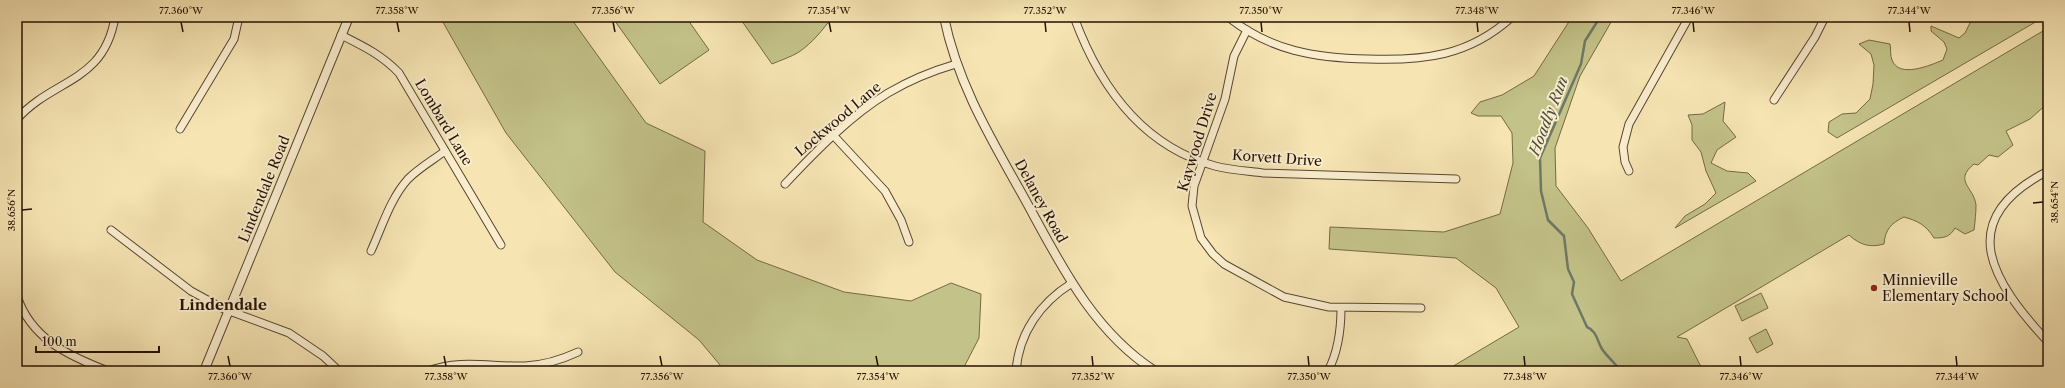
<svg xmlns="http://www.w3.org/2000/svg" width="2065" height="388" font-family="'Libre Caslon Text',serif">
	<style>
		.green { fill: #c3c288; stroke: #746a44 }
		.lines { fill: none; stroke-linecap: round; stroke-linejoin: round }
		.stream { stroke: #6d7966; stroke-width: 2.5 }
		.minor-casing { stroke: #58462e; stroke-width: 9 }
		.tertiary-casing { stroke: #58462e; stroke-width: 10 }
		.minor { stroke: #f9edce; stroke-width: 7 }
		.tertiary { stroke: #f9edce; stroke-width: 8 }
		.ticks { fill: none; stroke: #241101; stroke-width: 1.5 }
		.poi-dot { fill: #8f2418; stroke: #f9edce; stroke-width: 1.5 }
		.labels { text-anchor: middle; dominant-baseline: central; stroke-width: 4; stroke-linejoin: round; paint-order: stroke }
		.street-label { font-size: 14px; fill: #241101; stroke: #f9edce }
		.poi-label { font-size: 14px; fill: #241101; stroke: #f9edce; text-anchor: start }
		.water-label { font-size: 15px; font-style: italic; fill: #4e4e3c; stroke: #f9edce }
		.neighbourhood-label { font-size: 15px; font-weight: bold; fill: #241101; stroke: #f9edce }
		.neatline { fill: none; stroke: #241101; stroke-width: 1.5 }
		.ticks-label { font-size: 10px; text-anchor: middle; fill: #241101 }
	</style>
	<rect width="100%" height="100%" fill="#f6e4b3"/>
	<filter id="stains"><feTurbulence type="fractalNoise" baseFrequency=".005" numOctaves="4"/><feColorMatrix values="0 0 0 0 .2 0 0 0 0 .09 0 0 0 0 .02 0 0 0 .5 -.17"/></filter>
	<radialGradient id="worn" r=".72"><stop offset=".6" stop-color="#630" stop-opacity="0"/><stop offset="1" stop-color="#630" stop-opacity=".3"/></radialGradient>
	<!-- green -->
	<g class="green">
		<polygon points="440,17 570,17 646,123 705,151 703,222 757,260 844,292 911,301 951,283 981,294 979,338 962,371 725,371 699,340 615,272 506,133"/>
		<polygon points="612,17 686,17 709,50 660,84"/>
		<path d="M739,17H832C823,30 812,43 799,52C791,57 781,60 772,64Z"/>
		<path d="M1572,17H1614L1580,76L1555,148L1556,186L1588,228L1621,281L2048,28V103L2030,119L2006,131L2013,145L1998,157L1989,155L1978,165L1974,164C1953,181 1974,187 1976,205C1976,213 1975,222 1974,230L1965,234L1955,228C1950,237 1944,238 1934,238C1926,225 1918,221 1904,217C1891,223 1885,230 1884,244C1870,248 1860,245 1849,235L1677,337L1687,339L1703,371H1445L1519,327L1496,288L1456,258L1329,249L1330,227L1444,232L1500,214L1513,163L1512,133L1501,116H1478L1471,113L1480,102L1502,95L1534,76Z"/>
		<path d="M1973,17H2044L1837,138L1828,132L1829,122L1842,114L1856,113L1870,99L1873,84L1874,65L1871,54L1859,44L1869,40L1890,44C1891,49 1890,56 1892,60C1899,79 1931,65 1943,60L1947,49L1944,42L1931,31V26L1959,38L1965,33Z"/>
		<polygon points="1725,102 1723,121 1736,137 1717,150 1711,163 1727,171 1748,173 1756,181 1675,228 1685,216 1705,204 1716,193 1706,171 1701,152 1692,140 1692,125 1688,115 1703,114"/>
		<polygon points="1761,293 1768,308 1742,321 1735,306"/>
		<polygon points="1766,329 1773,344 1757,353 1749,338"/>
	</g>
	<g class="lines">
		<!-- stream -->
		<path class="stream" d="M1597,17V22L1585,41L1581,64L1540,158L1541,191L1548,220L1564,236L1568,269L1574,282L1572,294L1587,327C1597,331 1597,341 1602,349C1607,357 1615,362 1620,371"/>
		<defs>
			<g id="minor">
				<path d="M1074,17C1099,85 1142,146 1215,166C1230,170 1247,171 1263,173L1456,179"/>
				<path d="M1228,17C1271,51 1315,58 1368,59C1424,61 1469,56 1512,17"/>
				<polyline points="1247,30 1234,56 1225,99 1194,186 1192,206 1201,238 1213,254 1224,264 1284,297 1329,307 1421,308"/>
				<path d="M341,35C363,46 382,55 399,73L501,245"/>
				<polyline points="1774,100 1815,37 1825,17"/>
				<path d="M17,119C54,78 104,83 115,17"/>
				<polyline points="180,129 234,39 239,17"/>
				<polyline points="834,136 885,191 901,220 909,242"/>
				<polyline points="1629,171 1625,162 1623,147 1629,124 1689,17"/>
				<path d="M2048,171C1952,220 1992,281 2048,342"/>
				<path d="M785,184C815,152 851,115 888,93C910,80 932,71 956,64"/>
				<polyline points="111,230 191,291 224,309 289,333 323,356 339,371"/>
				<path d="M371,251C382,227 390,199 408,179C419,168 433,160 445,151"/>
				<path d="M17,296C31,339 69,356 108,371"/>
				<path d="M428,371C460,359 491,367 525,366C544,365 561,360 578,352"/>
				<path d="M1016,371C1019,333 1040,303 1072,283"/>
				<path d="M1328,371C1338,352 1341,329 1341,308"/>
			</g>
			<g id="tertiary">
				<path d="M944,17C957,82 990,137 1022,194C1058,259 1090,329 1155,371"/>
				<polyline points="204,371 349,17"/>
			</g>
		</defs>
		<!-- minor casing -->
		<use href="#minor" class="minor-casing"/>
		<!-- tertiary casing -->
		<use href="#tertiary" class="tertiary-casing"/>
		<!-- minor -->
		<use href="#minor" class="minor"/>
		<!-- tertiary -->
		<use href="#tertiary" class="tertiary"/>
	</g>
	<!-- ticks -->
	<path class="ticks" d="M181,22L183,32M397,22L399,32M613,22L615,32M829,22L831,32M1045,22L1046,32M1261,22L1262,32M1477,22L1478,32M1693,22L1694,32M1909,22L1910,32M2033,203L2043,202M22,210L32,209M228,356L230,366M444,356L446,366M660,356L662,366M876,356L878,366M1092,356L1093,366M1308,356L1309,366M1524,356L1525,366M1740,356L1741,366M1956,356L1957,366"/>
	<!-- markers -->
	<circle class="poi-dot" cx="1874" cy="288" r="4"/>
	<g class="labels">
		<!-- street labels -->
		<g class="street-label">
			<text transform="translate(838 119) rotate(-40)">Lockwood Lane</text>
			<text transform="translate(444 122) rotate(59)">Lombard Lane</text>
			<text transform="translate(1197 142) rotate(-73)">Kaywood Drive</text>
			<text transform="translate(1277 158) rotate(4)">Korvett Drive</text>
			<text transform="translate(264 189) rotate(-68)">Lindendale Road</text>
			<text transform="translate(1041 201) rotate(61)">Delaney Road</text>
		</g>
		<!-- poi labels -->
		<g class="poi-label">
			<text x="1882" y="280">Minnieville<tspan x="1882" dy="16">Elementary School</tspan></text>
		</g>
		<!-- water labels -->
		<g class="water-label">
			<text transform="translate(1548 116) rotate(-69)">Hoadly Run</text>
		</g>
		<!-- neighbourhood labels -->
		<g class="neighbourhood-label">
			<text x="223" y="304">Lindendale</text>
		</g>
	</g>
	<!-- margin -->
	<rect width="2065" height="388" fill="none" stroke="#f6e4b3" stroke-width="44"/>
	<!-- scale -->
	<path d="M36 346v6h123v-6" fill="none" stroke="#241101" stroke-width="2"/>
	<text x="42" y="346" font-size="12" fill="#241101" stroke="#f9edce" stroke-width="3" paint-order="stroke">100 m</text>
	<rect x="22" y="22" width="2021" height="344" class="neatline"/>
	<g class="ticks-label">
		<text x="181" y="14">77.360°W</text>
		<text x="397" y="14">77.358°W</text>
		<text x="613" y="14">77.356°W</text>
		<text x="829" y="14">77.354°W</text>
		<text x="1045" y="14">77.352°W</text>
		<text x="1261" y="14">77.350°W</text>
		<text x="1477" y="14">77.348°W</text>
		<text x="1693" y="14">77.346°W</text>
		<text x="1909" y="14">77.344°W</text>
		<text transform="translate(2054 202) rotate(-90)" y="4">38.654°N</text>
		<text transform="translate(11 210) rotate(-90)" y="4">38.656°N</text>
		<text x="230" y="380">77.360°W</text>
		<text x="446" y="380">77.358°W</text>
		<text x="662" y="380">77.356°W</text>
		<text x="878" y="380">77.354°W</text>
		<text x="1093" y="380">77.352°W</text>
		<text x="1309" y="380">77.350°W</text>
		<text x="1525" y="380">77.348°W</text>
		<text x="1741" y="380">77.346°W</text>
		<text x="1957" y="380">77.344°W</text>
	</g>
	<rect width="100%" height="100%" filter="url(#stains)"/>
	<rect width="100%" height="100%" fill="url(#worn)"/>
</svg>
